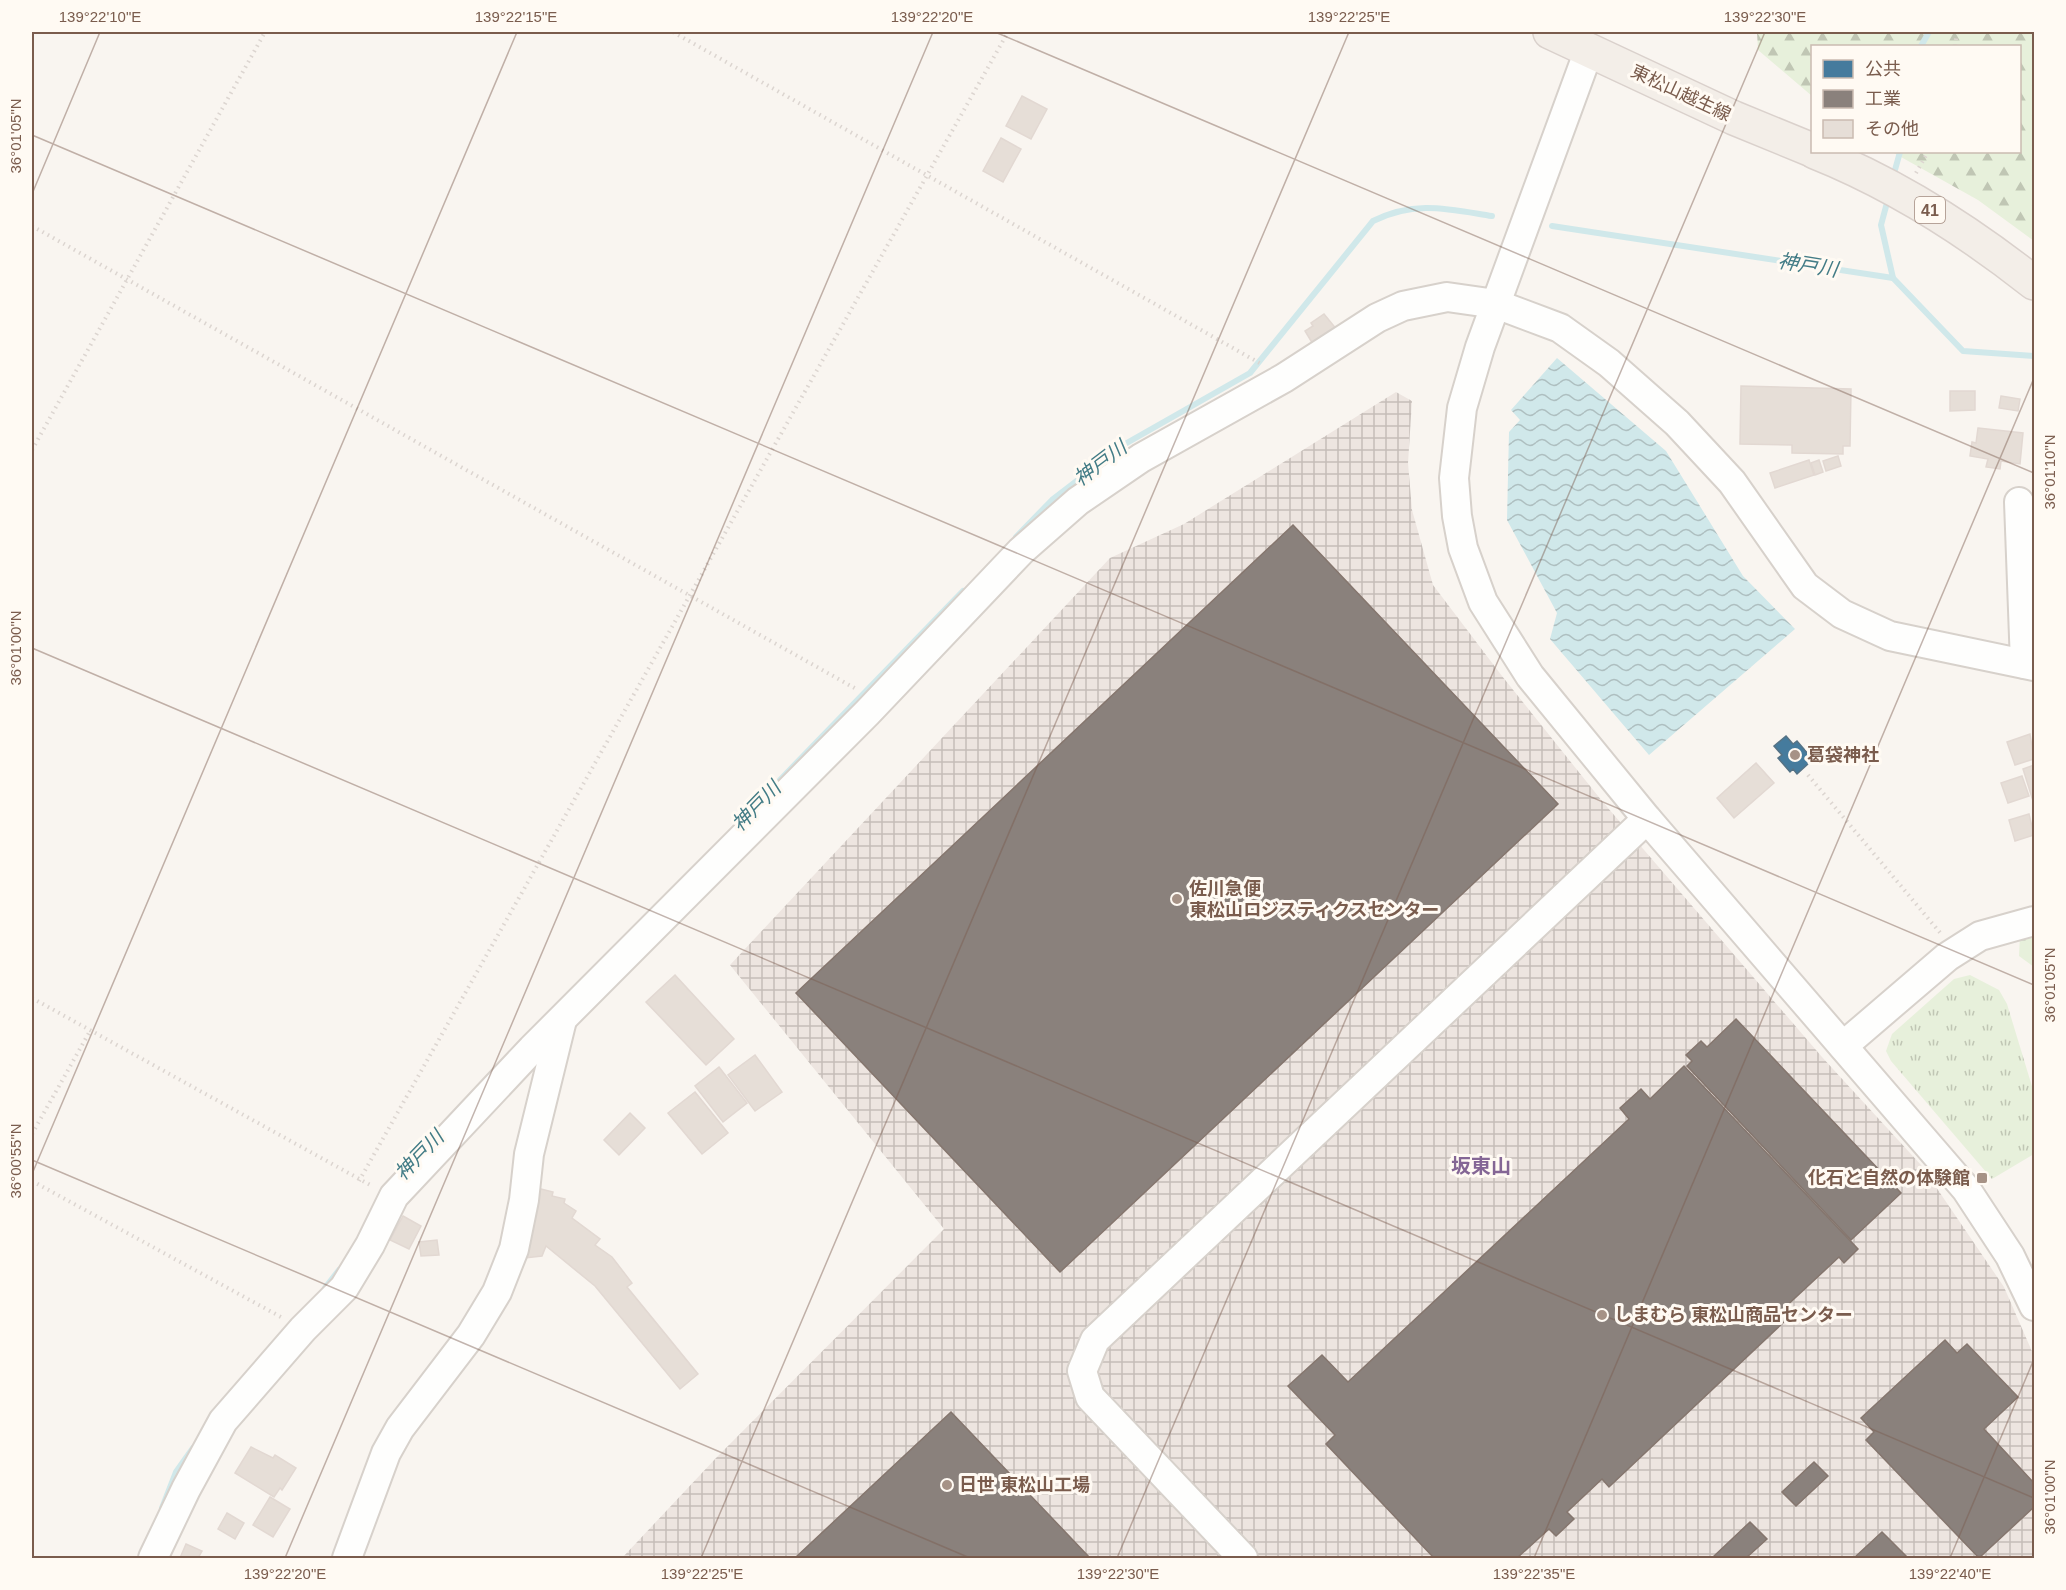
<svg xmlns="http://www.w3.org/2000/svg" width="2066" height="1590" font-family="Helvetica,'Noto Sans JP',sans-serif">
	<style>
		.industrial { fill: url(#industrial-grid) }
		.forest { fill: url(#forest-firs) }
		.park { fill: url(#park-tufts) }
		.water { fill: url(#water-waves) }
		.public { fill: #457b9d; stroke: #557285; stroke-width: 1.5 }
		.industry { fill: #8a817c; stroke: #85766e; stroke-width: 1.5 }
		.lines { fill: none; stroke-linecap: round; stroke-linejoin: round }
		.stream { stroke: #d0e8ea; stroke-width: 6 }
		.building { fill: #e6ded7; stroke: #e2d8d2; stroke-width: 1.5 }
		.minor-casing { stroke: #d7d1cb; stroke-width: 32 }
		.major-casing { stroke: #dad1cc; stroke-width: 36 }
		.path { stroke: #dcd5d0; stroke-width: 4; stroke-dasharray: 1.5 4.5; stroke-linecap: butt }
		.minor { stroke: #fefefd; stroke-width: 28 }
		.major { stroke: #f3eee8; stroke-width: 33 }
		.ticks { fill: none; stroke: #7a5c4d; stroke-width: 1.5; stroke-opacity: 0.45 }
		.poi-dot { fill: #a69286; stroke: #fffaf3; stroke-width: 2 }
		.labels { text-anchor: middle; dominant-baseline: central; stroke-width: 6; stroke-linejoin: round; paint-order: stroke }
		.shield { fill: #fffaf3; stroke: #a28b7f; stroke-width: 1.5 }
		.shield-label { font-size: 16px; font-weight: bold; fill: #7a5c4d }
		.street-label { font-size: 18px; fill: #7a5c4d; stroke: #fffaf3 }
		.poi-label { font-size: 18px; font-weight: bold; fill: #7a5c4d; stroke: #fffaf3; text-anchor: start }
		.water-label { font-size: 20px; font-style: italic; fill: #437c86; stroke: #fffaf3 }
		.neighbourhood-label { font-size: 20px; font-weight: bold; fill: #846695; stroke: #fffaf3 }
		.neatline { fill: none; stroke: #7a5c4d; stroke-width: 2 }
		.ticks-label { font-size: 15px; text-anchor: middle; fill: #7a5c4d }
	</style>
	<defs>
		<pattern id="industrial-grid" width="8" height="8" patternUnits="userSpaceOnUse" patternTransform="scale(1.5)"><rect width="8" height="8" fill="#ede5e0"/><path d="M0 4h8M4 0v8" fill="none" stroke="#c5bdb8"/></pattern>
		<pattern id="forest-firs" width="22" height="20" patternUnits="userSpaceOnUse" patternTransform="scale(1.5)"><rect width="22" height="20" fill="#e7f0db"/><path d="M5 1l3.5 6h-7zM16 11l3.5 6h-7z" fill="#c0c6b4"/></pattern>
		<pattern id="park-tufts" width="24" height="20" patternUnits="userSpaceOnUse" patternTransform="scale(1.5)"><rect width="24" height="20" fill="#e7f0db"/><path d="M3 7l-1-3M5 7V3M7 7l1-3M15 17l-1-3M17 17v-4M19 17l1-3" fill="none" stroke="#c0c6b4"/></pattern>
		<pattern id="water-waves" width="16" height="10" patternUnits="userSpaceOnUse" patternTransform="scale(1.5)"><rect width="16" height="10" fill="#d0e8ea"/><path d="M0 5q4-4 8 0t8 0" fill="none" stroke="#aebfc0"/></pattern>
	</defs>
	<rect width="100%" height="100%" fill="#f9f5f0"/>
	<!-- industrial -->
	<polygon class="industrial" points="1396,392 1412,401 1408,463 1412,510 1433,585 1502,676 1602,801 1822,1057 1921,1165 2004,1287 2034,1356 2034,1558 622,1558 716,1458 944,1229 730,965 1110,558 1184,524"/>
	<!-- forest -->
	<g class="forest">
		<polygon points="1757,32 2034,32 2034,241 1978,200 1892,152 2020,152 2020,46 1812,46 1812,96 1758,50"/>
		<polygon points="2034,931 2034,967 2019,956 2020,935"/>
	</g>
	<!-- park -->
	<polygon class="park" points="1970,975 1999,990 2007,1004 2034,1093 2034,1154 1992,1179 1891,1061 1886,1051 1892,1034 1954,979"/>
	<!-- water -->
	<polygon class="water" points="1557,358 1666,451 1743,576 1795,629 1649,755 1550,639 1557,613 1507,520 1509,432 1520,420 1511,410"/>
	<!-- public -->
	<polygon class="public" points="1786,736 1793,744 1797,741 1809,755 1805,759 1809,763 1797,774 1793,769 1790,772 1778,758 1782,755 1774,746"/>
	<!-- industry -->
	<g class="industry">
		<polygon points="1293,525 1558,804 1060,1272 796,993"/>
		<polygon points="1736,1019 1901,1193 1851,1240 1687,1066 1692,1061 1686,1055 1701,1041 1707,1047"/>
		<polygon points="1684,1066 1858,1249 1844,1263 1839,1257 1780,1312 1787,1319 1609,1487 1602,1479 1567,1512 1574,1519 1556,1536 1549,1529 1517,1558 1434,1558 1326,1444 1335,1435 1288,1386 1322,1355 1348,1382 1629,1119 1620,1108 1641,1089 1650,1099"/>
		<polygon points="1945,1340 1957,1353 1967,1344 2018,1397 1984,1429 2034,1483 2034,1507 1979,1558 1866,1440 1874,1432 1861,1418"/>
		<polygon points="951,1412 1090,1558 795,1558"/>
		<polygon points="1814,1462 1828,1476 1796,1506 1782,1492"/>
		<polygon points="1750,1522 1767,1539 1746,1558 1712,1558"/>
		<polygon points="1882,1532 1908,1558 1854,1558"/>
	</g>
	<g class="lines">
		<!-- stream -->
		<g class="stream">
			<polyline points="1921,46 1929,32"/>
			<polyline points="1893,177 1900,152"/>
			<polyline points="1888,199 1881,225 1893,278"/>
			<polyline points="1552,226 1893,278 1963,351 2034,356"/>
			<path d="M1016,537L1052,500L1125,444L1250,373L1373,221C1415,200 1448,209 1492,216"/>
			<polyline points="780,780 963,591"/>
			<polyline points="325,1288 339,1270"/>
			<polyline points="162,1508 176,1472 193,1448"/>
		</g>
	</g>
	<!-- building -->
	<g class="building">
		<polygon points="1022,96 1047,109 1031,139 1006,126"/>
		<polygon points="1001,138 1021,149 1003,182 983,171"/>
		<polygon points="1324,314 1338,331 1314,346 1305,331 1313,326 1311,323"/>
		<polygon points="1741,386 1851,389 1850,446 1843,446 1843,454 1792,453 1792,445 1740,444"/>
		<polygon points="1950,391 1975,391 1975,410 1950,411"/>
		<polygon points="2001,396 2020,399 2018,411 1999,408"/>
		<polygon points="1978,428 2023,433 2020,464 2001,461 2000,469 1986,467 1988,459 1970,456 1972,442 1976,443"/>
		<polygon points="1838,456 1841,466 1826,471 1823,461"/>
		<polygon points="1809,460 1814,475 1775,488 1770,473"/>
		<polygon points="1819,460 1823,472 1815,475 1811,463"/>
		<polygon points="2030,734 2034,759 2015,765 2007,742"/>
		<polygon points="1756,763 1774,783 1734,818 1717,798"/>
		<polygon points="2034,765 2034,804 2023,769"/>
		<polygon points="2022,776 2029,796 2008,803 2001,783"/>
		<polygon points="2029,814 2034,835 2015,841 2009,820"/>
		<polygon points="675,975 734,1039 706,1065 646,1002"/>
		<polygon points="755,1055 782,1092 755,1111 728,1075"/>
		<polygon points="719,1067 747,1103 723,1122 695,1086"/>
		<polygon points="695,1092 728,1133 702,1154 668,1113"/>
		<polygon points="630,1113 645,1128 619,1155 604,1140"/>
		<polygon points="537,1188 553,1192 552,1196 565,1199 564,1203 576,1211 572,1218 600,1239 595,1245 612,1257 632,1283 627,1287 698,1374 680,1389 595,1286 546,1246 542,1256 525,1258"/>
		<polygon points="403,1216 421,1226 409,1249 390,1240"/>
		<polygon points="437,1240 439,1255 421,1256 419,1242"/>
		<polygon points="251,1447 273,1458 275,1455 296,1468 282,1490 280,1488 274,1497 235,1473"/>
		<polygon points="270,1497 290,1509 273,1537 253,1525"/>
		<polygon points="227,1513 244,1523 235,1539 218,1529"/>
		<polygon points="186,1544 202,1551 198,1558 180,1558"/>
	</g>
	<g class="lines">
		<defs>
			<g id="minor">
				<polyline points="1589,50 1480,347 1462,408 1454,478 1457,516 1463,548 1483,602 1530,676 1647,819 1966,1189 2010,1256 2034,1306"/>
				<polyline points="2019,502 2025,664"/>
				<polyline points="1843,1046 1947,957 1980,936 2034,921"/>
				<polyline points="153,1558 186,1489 223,1421 303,1329 344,1288 370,1245 394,1196 532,1049 867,713 1021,551 1078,501 1141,458 1284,378 1377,318 1403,306 1447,297 1496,304 1560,328 1609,363 1677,423 1732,482 1805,586 1842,614 1890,636 2034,666"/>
				<polyline points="347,1558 386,1453 400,1428 471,1335 497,1292 514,1249 524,1200 529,1154 562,1020"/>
				<polyline points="1243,1558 1090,1397 1082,1371 1095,1340 1647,819"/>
			</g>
			<g id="major">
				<polyline points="1550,32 1734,118 1812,150"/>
				<path d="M1815,152C1895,184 1967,230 2034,283"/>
			</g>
		</defs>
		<!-- minor casing -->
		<use href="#minor" class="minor-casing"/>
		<!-- major casing -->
		<use href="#major" class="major-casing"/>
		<!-- path -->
		<g class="path">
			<polyline points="673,32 1263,365"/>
			<polyline points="1955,46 1957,32"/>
			<polyline points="1916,173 1928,152"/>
			<polyline points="32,226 858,690"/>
			<polyline points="32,450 265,32"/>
			<polyline points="1808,775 1942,935"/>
			<polyline points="32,998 372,1186"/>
			<polyline points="32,1134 90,1031"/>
			<polyline points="32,1181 281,1317"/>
			<polyline points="359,1181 1008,32"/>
		</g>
		<!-- minor -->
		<use href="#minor" class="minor"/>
		<!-- major -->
		<use href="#major" class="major"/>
	</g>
	<!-- ticks -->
	<path class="ticks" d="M995,32L2034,473M32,135L2034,985M32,194L100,32M32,648L2034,1498M32,1160L970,1558M32,1174L517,32M285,1558L933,32M701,1558L1349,32M1117,1558L1765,32M1534,1558L2034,378M1950,1558L2034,1359"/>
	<!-- markers -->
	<g class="poi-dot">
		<circle cx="1795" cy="755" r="6"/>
		<circle cx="1177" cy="899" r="6"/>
		<rect x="1976" y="1172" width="12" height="12" rx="3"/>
		<circle cx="1602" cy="1315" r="6"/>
		<circle cx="947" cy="1485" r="6"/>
	</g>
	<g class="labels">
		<!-- shield labels -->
		<rect class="shield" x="1915" y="197" width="30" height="26" rx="4.5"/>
		<g class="shield-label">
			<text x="1930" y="210">41</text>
		</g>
		<!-- street labels -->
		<g class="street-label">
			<text transform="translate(1681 93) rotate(25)">東松山越生線</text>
		</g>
		<!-- poi labels -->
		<g class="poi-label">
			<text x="1807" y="755">葛袋神社</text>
			<text x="1189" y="889">佐川急便<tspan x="1189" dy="21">東松山ロジスティクスセンター</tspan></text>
			<text x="1970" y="1178" text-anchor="end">化石と自然の体験館</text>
			<text x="1614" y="1315">しまむら 東松山商品センター</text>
			<text x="959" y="1485">日世 東松山工場</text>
		</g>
		<!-- water labels -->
		<g class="water-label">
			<text transform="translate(1808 265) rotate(9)">神戸川</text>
			<text transform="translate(1100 463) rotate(-37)">神戸川</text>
			<text transform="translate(756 806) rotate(-46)">神戸川</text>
			<text transform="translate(419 1155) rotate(-46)">神戸川</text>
		</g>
		<!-- neighbourhood labels -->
		<g class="neighbourhood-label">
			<text x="1481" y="1166">坂東山</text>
		</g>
	</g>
	<!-- border -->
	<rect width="2066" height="1590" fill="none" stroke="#fffaf3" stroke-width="66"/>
	<!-- legend -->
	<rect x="1811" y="45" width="210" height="108" fill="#fffaf3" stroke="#cabbb1" stroke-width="1.5"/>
	<rect x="1823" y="60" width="30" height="18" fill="#457b9d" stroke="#cabbb1" stroke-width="1.5"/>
	<text x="1865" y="75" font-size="18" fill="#7a5c4d">公共</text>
	<rect x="1823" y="90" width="30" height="18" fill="#8a817c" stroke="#cabbb1" stroke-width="1.5"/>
	<text x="1865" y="105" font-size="18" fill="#7a5c4d">工業</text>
	<rect x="1823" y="120" width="30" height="18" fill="#e6ded7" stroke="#cabbb1" stroke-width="1.5"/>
	<text x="1865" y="135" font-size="18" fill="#7a5c4d">その他</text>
	<rect x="33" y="33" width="2000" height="1524" class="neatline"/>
	<g class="ticks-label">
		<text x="100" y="22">139°22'10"E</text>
		<text x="516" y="22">139°22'15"E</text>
		<text x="932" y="22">139°22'20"E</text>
		<text x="1349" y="22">139°22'25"E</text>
		<text x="1765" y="22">139°22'30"E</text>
		<text transform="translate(16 136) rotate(-90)" y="5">36°01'05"N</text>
		<text transform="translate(2050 472) rotate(-90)" y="5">36°01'10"N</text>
		<text transform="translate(16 648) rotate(-90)" y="5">36°01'00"N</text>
		<text transform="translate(2050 985) rotate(-90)" y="5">36°01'05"N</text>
		<text transform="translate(16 1161) rotate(-90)" y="5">36°00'55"N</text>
		<text transform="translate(2050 1497) rotate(-90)" y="5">36°01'00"N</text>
		<text x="285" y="1579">139°22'20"E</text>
		<text x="702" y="1579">139°22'25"E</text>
		<text x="1118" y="1579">139°22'30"E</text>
		<text x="1534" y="1579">139°22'35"E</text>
		<text x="1950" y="1579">139°22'40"E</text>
	</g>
</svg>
